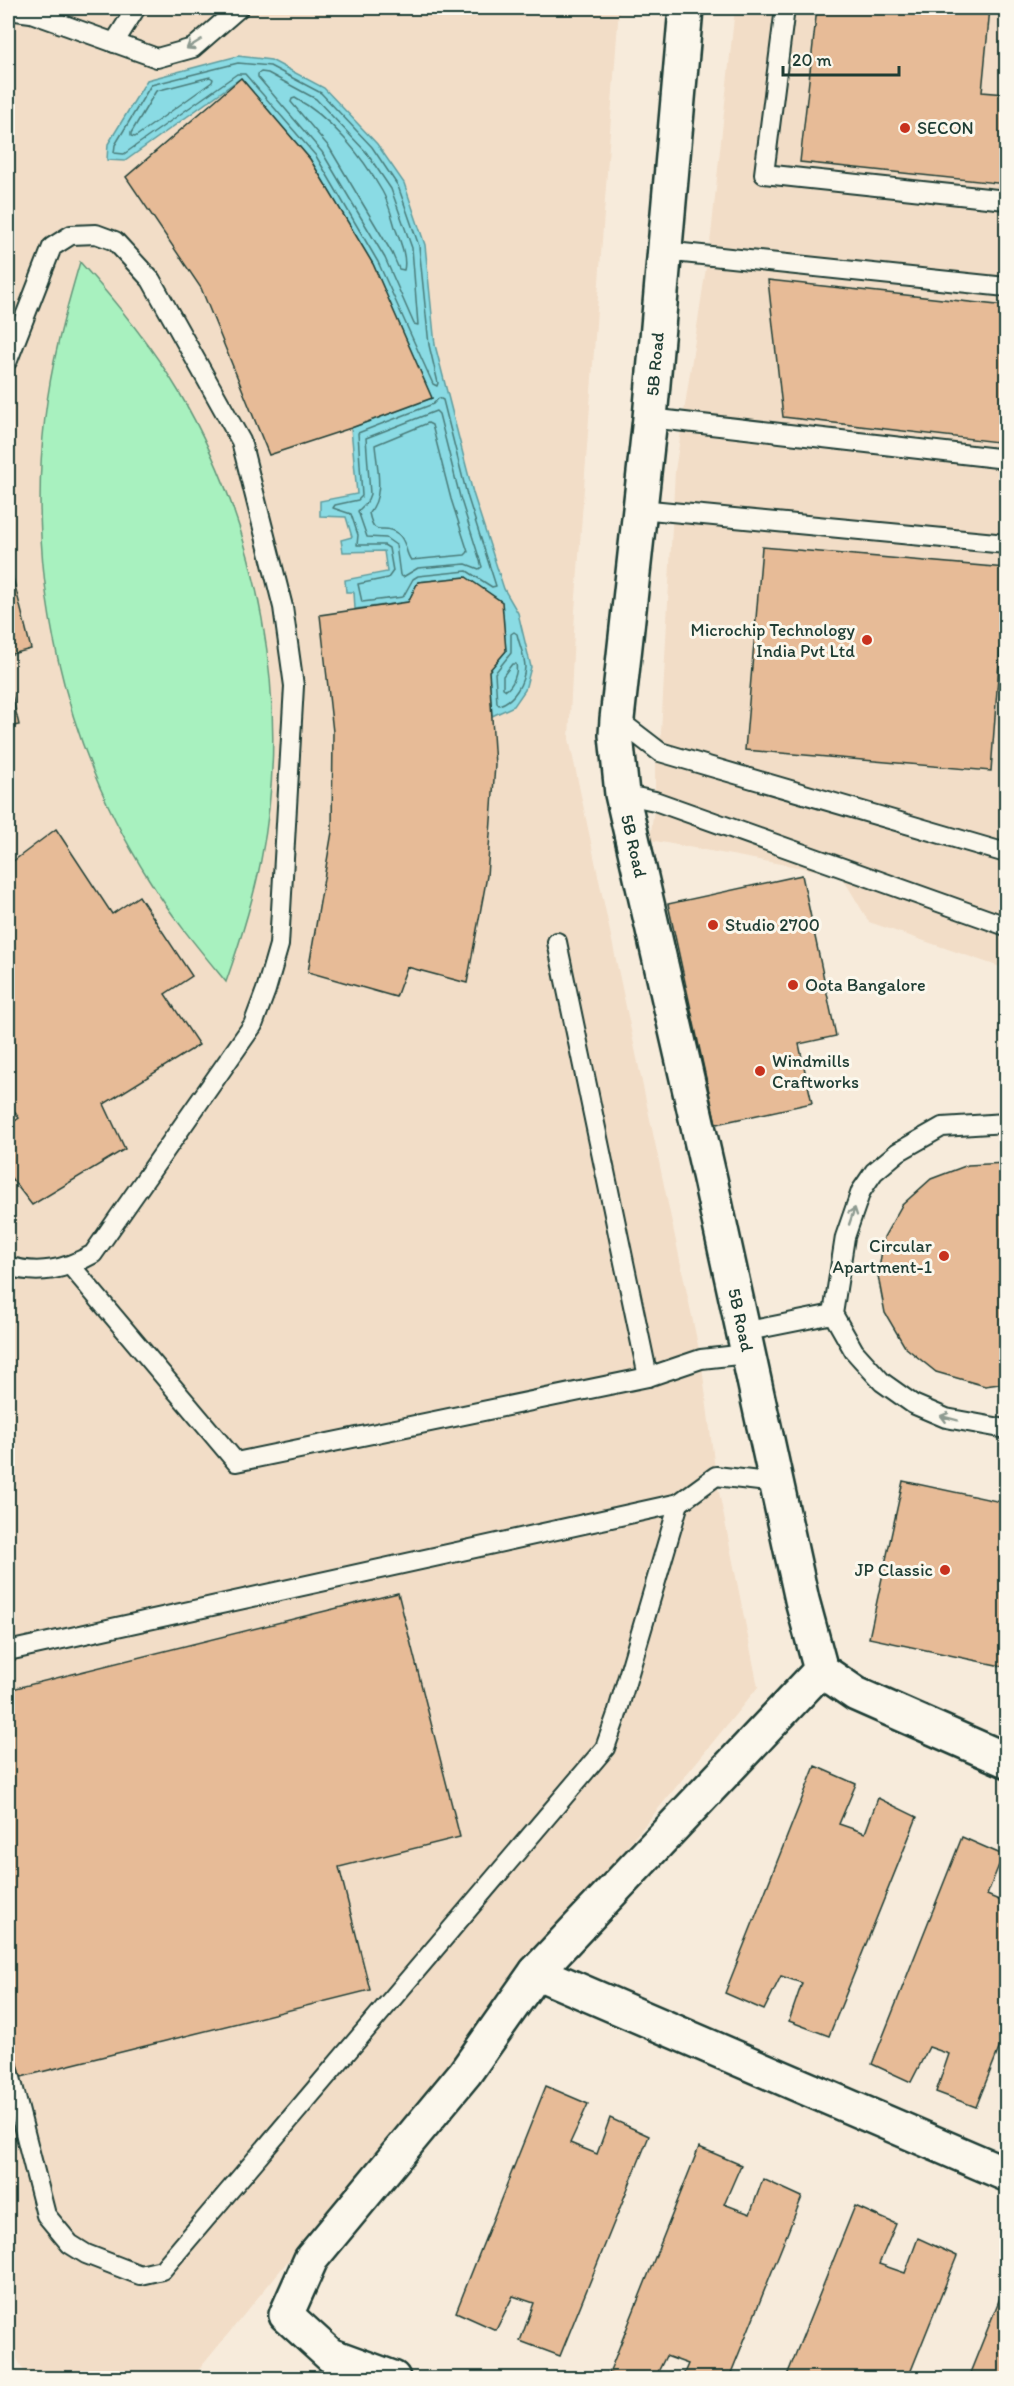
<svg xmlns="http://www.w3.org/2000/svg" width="1014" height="2386" font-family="Itim,sans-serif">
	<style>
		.built { fill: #f2ddc7 }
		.green { fill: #a8f1bf; stroke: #64977a; stroke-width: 1.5 }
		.water { fill: #8adbe4; stroke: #5f9c9e; stroke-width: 1.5 }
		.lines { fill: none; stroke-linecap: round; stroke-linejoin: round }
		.shore { stroke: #4a7c7a; stroke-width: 1.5 }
		.building { fill: #e7bb97; stroke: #1f3d34; stroke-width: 1.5 }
		.service-casing { stroke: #1f3d34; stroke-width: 22 }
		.minor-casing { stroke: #1f3d34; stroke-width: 38 }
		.service { stroke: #fbf7ec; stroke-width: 18 }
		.minor { stroke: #fbf7ec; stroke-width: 33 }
		.oneway { stroke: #8d9a90 }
		.poi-dot { fill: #c8321e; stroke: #fbf7ec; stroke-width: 2 }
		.labels { text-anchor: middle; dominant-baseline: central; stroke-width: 6; stroke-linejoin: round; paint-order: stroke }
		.poi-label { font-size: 18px; fill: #1f3d34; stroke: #fbf7ec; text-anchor: start }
		.street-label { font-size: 18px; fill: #1f3d34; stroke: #fbf7ec }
	</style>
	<rect width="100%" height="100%" fill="#f7ebdb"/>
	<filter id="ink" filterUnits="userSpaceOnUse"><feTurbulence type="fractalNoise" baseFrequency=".0167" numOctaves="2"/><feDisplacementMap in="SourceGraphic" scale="12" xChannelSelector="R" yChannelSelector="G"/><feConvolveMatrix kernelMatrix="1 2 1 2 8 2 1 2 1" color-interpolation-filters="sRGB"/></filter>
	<g filter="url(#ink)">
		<!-- built -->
		<g class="built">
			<polygon points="8,8 619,8 575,611 569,739 701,1359 716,1477 758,1687 192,2378 28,2378 8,2343"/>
			<polygon points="735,8 1006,8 1006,969 869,922 841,875 650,840 655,801 655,767 660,752 675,471 711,235"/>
		</g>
		<!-- green -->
		<path class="green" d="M80,262C117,303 151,345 179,392C260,530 292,703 261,860C253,902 240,942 226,982C199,949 172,917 150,881C63,745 26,577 45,417C51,364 65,313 80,262Z"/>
		<!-- water -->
		<polygon class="water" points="238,56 271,60 324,88 377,144 404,183 425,245 435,345 473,493 504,589 518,613 531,667 525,690 514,706 492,716 489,671 506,651 502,602 466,577 418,582 408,602 355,609 354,592 346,592 345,580 387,572 384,551 343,552 341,540 352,537 346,517 320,516 320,501 357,494 351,428 432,398 373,264 310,159 241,78 125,161 107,160 108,144 147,80"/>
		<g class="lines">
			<!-- shore -->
			<g class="shore">
				<polygon points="238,63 270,66 321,93 372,147 398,186 419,246 429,345 438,383 437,386 433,384 378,262 316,156 245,74 237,74 124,154 114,153 115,145 151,85"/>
				<polygon points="261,72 268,73 316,99 366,152 391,189 412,248 418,325 414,324 385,258 322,152 258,77 258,74"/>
				<polygon points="210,77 213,79 212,82 135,137 131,136 131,133 156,91"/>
				<path d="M295,98C331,117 362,156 382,191C389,203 392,218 396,230C401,243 407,258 404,270L399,269L392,253L329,147L291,102L292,99Z"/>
				<polygon points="439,398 443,400 467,495 496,586 492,587 467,571 418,576 413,579 403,597 362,602 358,584 388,578 393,571 389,548 384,545 357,545 358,535 351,514 333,508 335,505 358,500 362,496 358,433 433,404"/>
				<polygon points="436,411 439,414 460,497 482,567 479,569 466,564 418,568 403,577 400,575 396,545 386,538 367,537 358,511 367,502 370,494 366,438"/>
				<path d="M428,423L432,425L451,499L468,552L465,555L411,560C405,553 407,541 398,534C382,521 375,541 369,513C385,495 377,468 375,445Z"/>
				<path d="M514,632L517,634C519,644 525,657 525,667C524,683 514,701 499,705L497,703L495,673L511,653V634Z"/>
				<path d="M512,664H516C518,672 513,686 506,690L503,688V676Z"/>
			</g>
		</g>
		<!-- building -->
		<g class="building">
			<polygon points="817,8 990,8 982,92 1006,94 1006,184 800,162"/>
			<polygon points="241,78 310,159 373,264 432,398 351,428 269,455 201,288 126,177"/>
			<polygon points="768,280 1006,306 1006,443 783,417"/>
			<polygon points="762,547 1006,568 991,771 745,750"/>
			<polygon points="8,558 31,649 8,655"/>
			<polygon points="466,577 502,602 506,651 489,671 495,765 487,876 467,983 407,967 396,997 308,972 332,832 333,732 320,615 408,602 418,582"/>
			<polygon points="8,678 19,725 8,727"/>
			<polygon points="56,829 112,914 139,896 192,976 165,994 199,1045 104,1104 125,1149 32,1205 8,1174 8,1126 19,1118 8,1103 8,865"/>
			<polygon points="802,875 836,1036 799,1044 812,1103 716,1124 668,904"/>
			<polygon points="1006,1163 1006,1383 985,1386 936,1372 905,1347 885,1313 878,1276 884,1237 902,1205 931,1179 968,1165"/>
			<polygon points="903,1481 1006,1503 1006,1667 869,1638"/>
			<polygon points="398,1593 460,1837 339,1867 370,1990 21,2077 8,2023 8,1690"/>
			<polygon points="815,1766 856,1784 839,1824 865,1833 878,1798 917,1817 829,2036 789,2021 802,1983 781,1976 764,2010 725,1993"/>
			<polygon points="962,1837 1003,1855 987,1895 1006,1903 1006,2031 976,2107 936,2092 949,2054 929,2047 911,2082 872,2064"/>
			<polygon points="546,2086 588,2104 570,2143 597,2154 610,2118 649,2136 560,2356 520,2341 534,2303 513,2296 496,2330 456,2312"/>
			<polygon points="699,2147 741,2165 724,2204 750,2214 763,2179 802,2197 729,2378 682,2378 688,2364 666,2356 655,2378 621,2378 609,2373"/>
			<polygon points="855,2206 896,2224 879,2264 905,2273 918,2238 957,2256 908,2378 786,2378"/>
			<polygon points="1006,2283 1006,2378 968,2378"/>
		</g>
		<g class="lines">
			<defs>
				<g id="service">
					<polyline points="785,8 764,174 1006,200"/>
					<polyline points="8,10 31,13 157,58 193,48 239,8"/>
					<polyline points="114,43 136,8"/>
					<polyline points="664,251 1006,287"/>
					<path d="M8,360L52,247L71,235L96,234L115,241L151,280L241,441L283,607L294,686L279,945L266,990L253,1025L93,1254C66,1269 39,1276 8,1266"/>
					<polyline points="650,418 1006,459"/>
					<polyline points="640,509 1006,544"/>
					<polyline points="617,719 660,752 1006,853"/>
					<polyline points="622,794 655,801 1006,926"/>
					<polyline points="557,942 648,1377"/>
					<polyline points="1006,1123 942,1127 898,1152 874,1172 861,1191 845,1237 833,1314 854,1351 882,1382 913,1404 946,1418 1006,1429"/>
					<polyline points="71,1266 236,1462 648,1377 701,1359 747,1354"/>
					<polyline points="743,1332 833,1314"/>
					<polyline points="8,1651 679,1503 716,1476 776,1483"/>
					<polyline points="8,2066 46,2215 70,2244 86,2254 140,2275 162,2270 605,1748 616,1717 679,1503"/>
				</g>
				<g id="minor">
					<path id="s1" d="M686,8L650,418L617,719L616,735L622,794L710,1179L802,1600L821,1670"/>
					<polyline points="821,1670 856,1694 1006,1760"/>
					<polyline points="536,1972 1006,2174"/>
					<polyline points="393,2378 330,2355 286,2315 311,2259 465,2073 536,1972 821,1670"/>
				</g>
			</defs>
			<!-- service casing -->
			<use href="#service" class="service-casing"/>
			<!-- minor casing -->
			<use href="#minor" class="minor-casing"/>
			<!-- service -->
			<use href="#service" class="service"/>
			<!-- minor -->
			<use href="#minor" class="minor"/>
		</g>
		<!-- one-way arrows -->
		<defs><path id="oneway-shaft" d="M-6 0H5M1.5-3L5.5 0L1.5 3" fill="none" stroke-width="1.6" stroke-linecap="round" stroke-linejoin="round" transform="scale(1.5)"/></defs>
		<g class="oneway">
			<use href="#oneway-shaft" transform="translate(194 44) rotate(148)"/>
			<use href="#oneway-shaft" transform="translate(852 1216) rotate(-71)"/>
			<use href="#oneway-shaft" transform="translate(949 1418) rotate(-165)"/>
		</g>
	</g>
	<!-- markers -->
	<g class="poi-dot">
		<circle cx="905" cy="128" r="6"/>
		<circle cx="867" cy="640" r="6"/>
		<circle cx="713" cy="925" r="6"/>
		<circle cx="793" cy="985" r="6"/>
		<circle cx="760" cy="1071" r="6"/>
		<circle cx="944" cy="1256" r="6"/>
		<circle cx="945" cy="1570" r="6"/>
	</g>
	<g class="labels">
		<!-- poi labels -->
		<g class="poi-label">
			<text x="917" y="128">SECON</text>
			<text x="855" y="630" text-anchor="end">Microchip Technology<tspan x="855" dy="21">India Pvt Ltd</tspan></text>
			<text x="725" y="925">Studio 2700</text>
			<text x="805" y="985">Oota Bangalore</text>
			<text x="772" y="1061">Windmills<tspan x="772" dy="21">Craftworks</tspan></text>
			<text x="932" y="1246" text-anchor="end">Circular<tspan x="932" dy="21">Apartment-1</tspan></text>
			<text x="933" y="1570" text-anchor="end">JP Classic</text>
		</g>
		<!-- street labels -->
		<g class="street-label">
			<text transform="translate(655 364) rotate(-85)">5B Road</text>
			<text stroke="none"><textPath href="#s1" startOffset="843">5B Road</textPath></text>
			<text stroke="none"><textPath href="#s1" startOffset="1329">5B Road</textPath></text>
		</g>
	</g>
	<!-- margin -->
	<rect width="1014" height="2386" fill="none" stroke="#fbf7ec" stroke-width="30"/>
	<rect x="15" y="15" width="984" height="2356" fill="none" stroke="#1f3d34" stroke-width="2" filter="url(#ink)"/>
	<!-- scale -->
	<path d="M783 66v9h116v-9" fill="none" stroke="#1f3d34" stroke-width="3"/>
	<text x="792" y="66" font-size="18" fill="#1f3d34" stroke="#fbf7ec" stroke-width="4.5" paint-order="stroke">20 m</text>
</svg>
